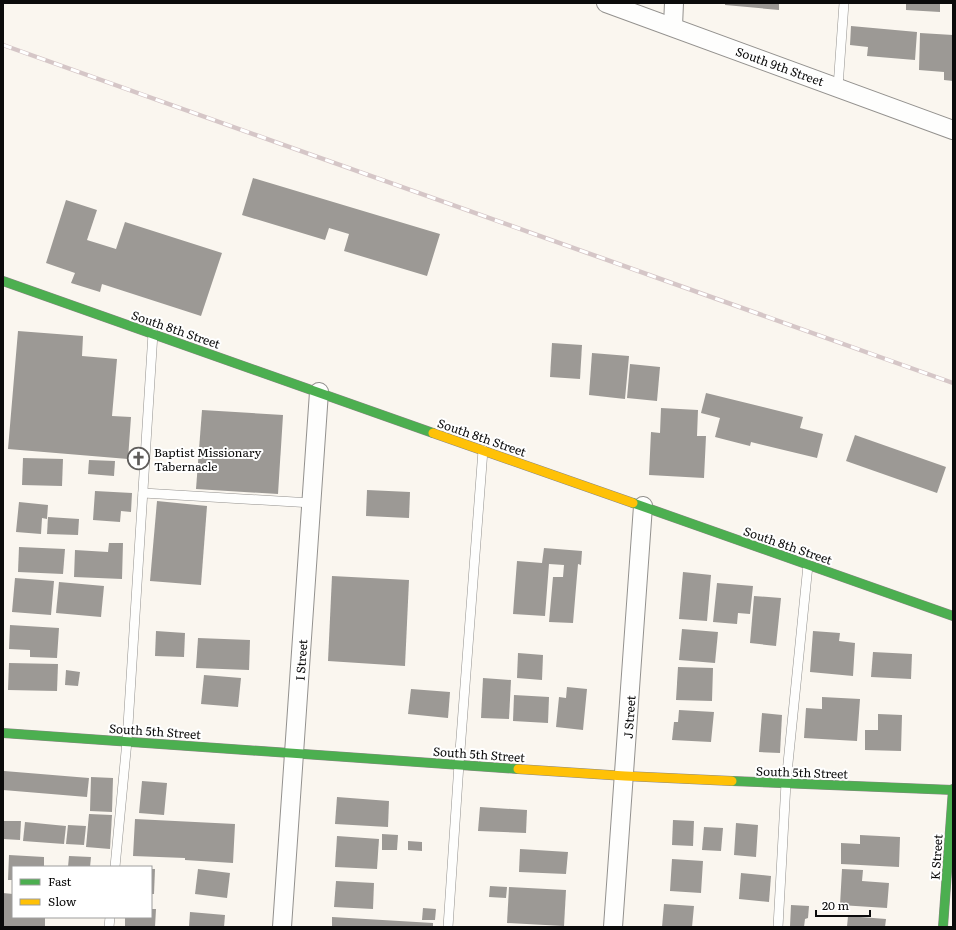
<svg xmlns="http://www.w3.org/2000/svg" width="956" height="930" font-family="Literata,serif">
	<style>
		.building { fill: #9c9995 }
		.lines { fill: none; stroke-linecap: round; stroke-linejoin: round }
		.lane-casing { stroke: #93918e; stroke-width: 10 }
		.street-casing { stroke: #93918e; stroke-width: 20 }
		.fast-casing { stroke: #898784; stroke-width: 10 }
		.slow-casing { stroke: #898784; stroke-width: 10 }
		.lane { stroke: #fefefd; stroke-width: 9 }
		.street { stroke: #fefefd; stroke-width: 18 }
		.fast { stroke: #4caf50; stroke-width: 9 }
		.slow { stroke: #ffc107; stroke-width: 9 }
		.rail-casing { stroke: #d5c6c7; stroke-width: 4.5 }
		.rail { stroke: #fff; stroke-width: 3; stroke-dasharray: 9; stroke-linecap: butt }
		.labels { text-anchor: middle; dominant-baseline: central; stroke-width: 4; stroke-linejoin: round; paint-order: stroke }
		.street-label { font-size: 12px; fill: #0b0b0b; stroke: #fff }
		.poi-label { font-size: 12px; fill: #0b0b0b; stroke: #fff; text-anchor: start }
	</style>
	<rect width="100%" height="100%" fill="#faf6ef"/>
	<!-- building -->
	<g class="building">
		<polygon points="725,3 779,3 779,10 725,5"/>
		<polygon points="906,3 940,3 940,12 906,10"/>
		<polygon points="851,26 917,32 915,60 867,56 868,47 850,45"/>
		<polygon points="920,33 953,35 953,81 944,80 944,72 919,70"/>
		<polygon points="253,178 440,234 427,276 344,251 349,234 329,228 325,240 242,215"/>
		<polygon points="66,200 97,210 87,240 116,249 125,222 222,253 201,316 102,284 100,292 71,283 75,273 46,263"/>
		<polygon points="18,331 83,336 82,356 117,359 112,416 131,417 128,459 8,449"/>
		<polygon points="552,343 582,345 580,379 550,377"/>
		<polygon points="592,353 629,356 625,399 589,395"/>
		<polygon points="630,364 660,367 657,401 627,398"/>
		<polygon points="706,393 803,417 800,428 823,434 817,458 751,442 750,446 715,437 720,418 701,413"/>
		<polygon points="661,408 698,410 697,436 706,436 704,478 649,475 651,432 660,433"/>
		<polygon points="202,410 283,415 278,494 196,489"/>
		<polygon points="855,435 946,467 937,493 846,461"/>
		<polygon points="23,458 63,459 62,486 22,485"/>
		<polygon points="89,460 115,461 114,476 88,474"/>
		<polygon points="367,490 410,492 409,518 366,516"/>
		<polygon points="95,491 132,493 131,512 121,511 120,522 93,520"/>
		<polygon points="157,501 207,506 201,585 150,581"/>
		<polygon points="19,502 48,505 47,519 42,518 41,534 16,532"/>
		<polygon points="48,517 79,519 78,535 47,534"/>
		<polygon points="109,543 123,543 122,579 74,577 75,550 108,552"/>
		<polygon points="19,547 65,549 63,574 18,572"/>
		<polygon points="544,548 582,551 581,565 578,564 573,623 549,622 553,577 563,577 564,565 549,564 545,616 513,614 517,561 542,563"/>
		<polygon points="683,572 711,575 707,621 679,619"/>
		<polygon points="332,576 409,580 405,666 328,661"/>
		<polygon points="15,578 54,581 51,615 12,612"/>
		<polygon points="59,582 104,586 101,617 56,613"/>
		<polygon points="717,583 753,586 750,614 738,613 737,624 713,622"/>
		<polygon points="754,596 781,598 776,646 750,643"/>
		<polygon points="10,625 59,628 57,658 30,657 30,650 9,649"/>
		<polygon points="682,629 718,632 715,663 679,660"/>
		<polygon points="156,631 185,633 184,657 155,656"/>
		<polygon points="813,631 840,633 839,641 855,643 853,676 810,672"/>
		<polygon points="198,638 250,640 249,670 196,668"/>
		<polygon points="873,652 912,654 911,679 871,677"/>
		<polygon points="518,653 543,655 542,680 517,678"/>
		<polygon points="9,663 58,664 57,691 8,690"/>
		<polygon points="678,667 713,668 712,701 676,700"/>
		<polygon points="66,670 80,672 78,686 65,685"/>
		<polygon points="204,675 241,678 238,707 201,704"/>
		<polygon points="483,678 511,680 509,719 481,718"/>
		<polygon points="567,687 587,689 583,730 556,727 559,697 566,698"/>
		<polygon points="411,689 450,692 448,718 408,714"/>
		<polygon points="514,695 549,697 548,723 513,721"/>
		<polygon points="822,697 860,699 857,741 804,738 806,708 822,709"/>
		<polygon points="679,710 714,712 711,742 672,740 674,722 678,722"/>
		<polygon points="762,713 782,715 780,753 759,752"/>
		<polygon points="878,714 902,715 901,751 865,750 865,730 878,730"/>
		<polygon points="4,771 89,778 87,797 3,790"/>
		<polygon points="91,777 113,778 112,812 90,811"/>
		<polygon points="142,781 167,783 164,815 139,813"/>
		<polygon points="337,797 389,801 388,827 335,824"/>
		<polygon points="480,807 527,810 526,833 478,831"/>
		<polygon points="89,814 112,815 110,849 86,847"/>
		<polygon points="135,819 235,824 233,863 185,860 185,858 133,856"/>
		<polygon points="673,820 694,821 693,846 672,845"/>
		<polygon points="3,821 21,821 20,840 3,839"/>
		<polygon points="25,822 66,826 64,844 23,841"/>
		<polygon points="736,823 758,825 756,857 734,855"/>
		<polygon points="68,825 86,826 84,845 66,844"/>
		<polygon points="704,827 723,828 721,851 702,850"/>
		<polygon points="382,834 398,835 397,850 382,850"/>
		<polygon points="860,835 900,837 899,867 841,864 841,843 860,844"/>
		<polygon points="337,836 379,839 377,869 335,867"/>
		<polygon points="408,841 422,842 422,851 408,850"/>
		<polygon points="520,849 568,852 566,874 519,872"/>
		<polygon points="9,855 44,857 44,867 13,867 13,880 8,880"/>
		<polygon points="69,856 91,857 90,867 68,867"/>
		<polygon points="672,859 703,861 701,893 670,891"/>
		<polygon points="151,869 155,869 154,894 151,894"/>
		<polygon points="198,869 230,873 227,898 195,894"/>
		<polygon points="842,869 863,870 862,881 889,883 887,908 840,905"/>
		<polygon points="741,873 771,876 769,902 739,899"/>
		<polygon points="336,881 374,883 373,909 334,907"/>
		<polygon points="490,886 507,887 506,898 489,897"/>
		<polygon points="509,887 566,890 564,926 507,923"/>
		<polygon points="3,893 13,894 13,917 45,917 45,927 3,927"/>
		<polygon points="664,904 694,906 692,927 662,927"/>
		<polygon points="791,905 809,906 808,918 805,919 804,927 790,926"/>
		<polygon points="423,908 436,909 435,920 422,920"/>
		<polygon points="151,909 156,909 155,927 125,927 125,917 151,917"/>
		<polygon points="190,912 225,915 224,927 189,927"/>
		<polygon points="848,916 886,919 885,927 847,927"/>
		<polygon points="332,917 433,923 433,927 332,927"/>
	</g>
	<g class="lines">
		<defs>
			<g id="lane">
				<polyline points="838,87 844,3"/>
				<polyline points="143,493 312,503"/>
				<polyline points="115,867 127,741 153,333"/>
				<polyline points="109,927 110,917"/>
				<polyline points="448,927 459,764 483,450"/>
				<polyline points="778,927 786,783 808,565"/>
			</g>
			<g id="street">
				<polyline points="606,3 953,130"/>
				<polyline points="673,26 674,3"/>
				<polyline points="282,927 319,392"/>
				<polyline points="613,927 643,506"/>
			</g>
			<g id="fast">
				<polyline points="3,281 433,433"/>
				<polyline points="633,503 953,616"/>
				<polyline points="3,733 518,769"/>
				<polyline points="732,781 953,790"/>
				<polyline points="943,927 953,789"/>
			</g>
			<g id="slow">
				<polyline points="433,433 633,503"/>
				<polyline points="518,769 625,776 732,781"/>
			</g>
		</defs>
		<!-- lane casing -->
		<use href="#lane" class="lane-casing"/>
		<!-- street casing -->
		<use href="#street" class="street-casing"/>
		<!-- fast casing -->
		<use href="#fast" class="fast-casing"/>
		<!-- slow casing -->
		<use href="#slow" class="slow-casing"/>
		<!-- lane -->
		<use href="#lane" class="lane"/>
		<!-- street -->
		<use href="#street" class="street"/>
		<!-- fast -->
		<use href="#fast" class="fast"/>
		<!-- slow -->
		<use href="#slow" class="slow"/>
		<defs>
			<polyline id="rail" points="3,45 953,383"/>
		</defs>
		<!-- rail casing -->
		<use href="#rail" class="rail-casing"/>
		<!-- rail -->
		<use href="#rail" class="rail"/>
	</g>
	<!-- icons -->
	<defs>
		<symbol id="church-ring" viewBox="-11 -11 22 22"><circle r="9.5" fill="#fff" stroke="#5f5d5b" stroke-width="1.5"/><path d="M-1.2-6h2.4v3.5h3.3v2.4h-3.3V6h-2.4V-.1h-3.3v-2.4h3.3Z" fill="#5f5d5b"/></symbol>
	</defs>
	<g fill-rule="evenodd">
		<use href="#church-ring" x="126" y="446" width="25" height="25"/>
	</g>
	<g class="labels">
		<!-- street labels -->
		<g class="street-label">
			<text transform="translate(780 66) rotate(20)">South 9th Street</text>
			<text transform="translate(176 329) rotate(19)">South 8th Street</text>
			<text transform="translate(482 437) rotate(19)">South 8th Street</text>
			<text transform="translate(788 545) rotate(19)">South 8th Street</text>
			<text transform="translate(301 660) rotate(-86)">I Street</text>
			<text transform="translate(629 717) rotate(-86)">J Street</text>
			<text transform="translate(155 731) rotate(4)">South 5th Street</text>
			<text transform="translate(479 754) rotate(4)">South 5th Street</text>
			<text transform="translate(802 772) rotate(2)">South 5th Street</text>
			<text transform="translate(936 857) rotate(-86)">K Street</text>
		</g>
		<!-- poi labels -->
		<g class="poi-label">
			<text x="154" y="452">Baptist Missionary<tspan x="154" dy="14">Tabernacle</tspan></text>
		</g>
	</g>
	<!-- border -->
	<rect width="956" height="930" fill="none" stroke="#0b0b0b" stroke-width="8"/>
	<!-- legend -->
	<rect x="12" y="866" width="140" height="52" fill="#ffffff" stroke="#9d9d9d"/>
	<rect x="20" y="879" width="20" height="6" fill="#4caf50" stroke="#9d9d9d"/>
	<text x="48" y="886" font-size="12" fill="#0b0b0b">Fast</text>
	<rect x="20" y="899" width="20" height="6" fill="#ffc107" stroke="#9d9d9d"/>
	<text x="48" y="906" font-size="12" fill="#0b0b0b">Slow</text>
	<!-- scale -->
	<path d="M816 910v6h54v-6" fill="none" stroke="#0b0b0b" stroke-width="2"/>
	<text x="822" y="910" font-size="12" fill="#0b0b0b" stroke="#ffffff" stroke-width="3" paint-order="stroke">20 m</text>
</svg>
